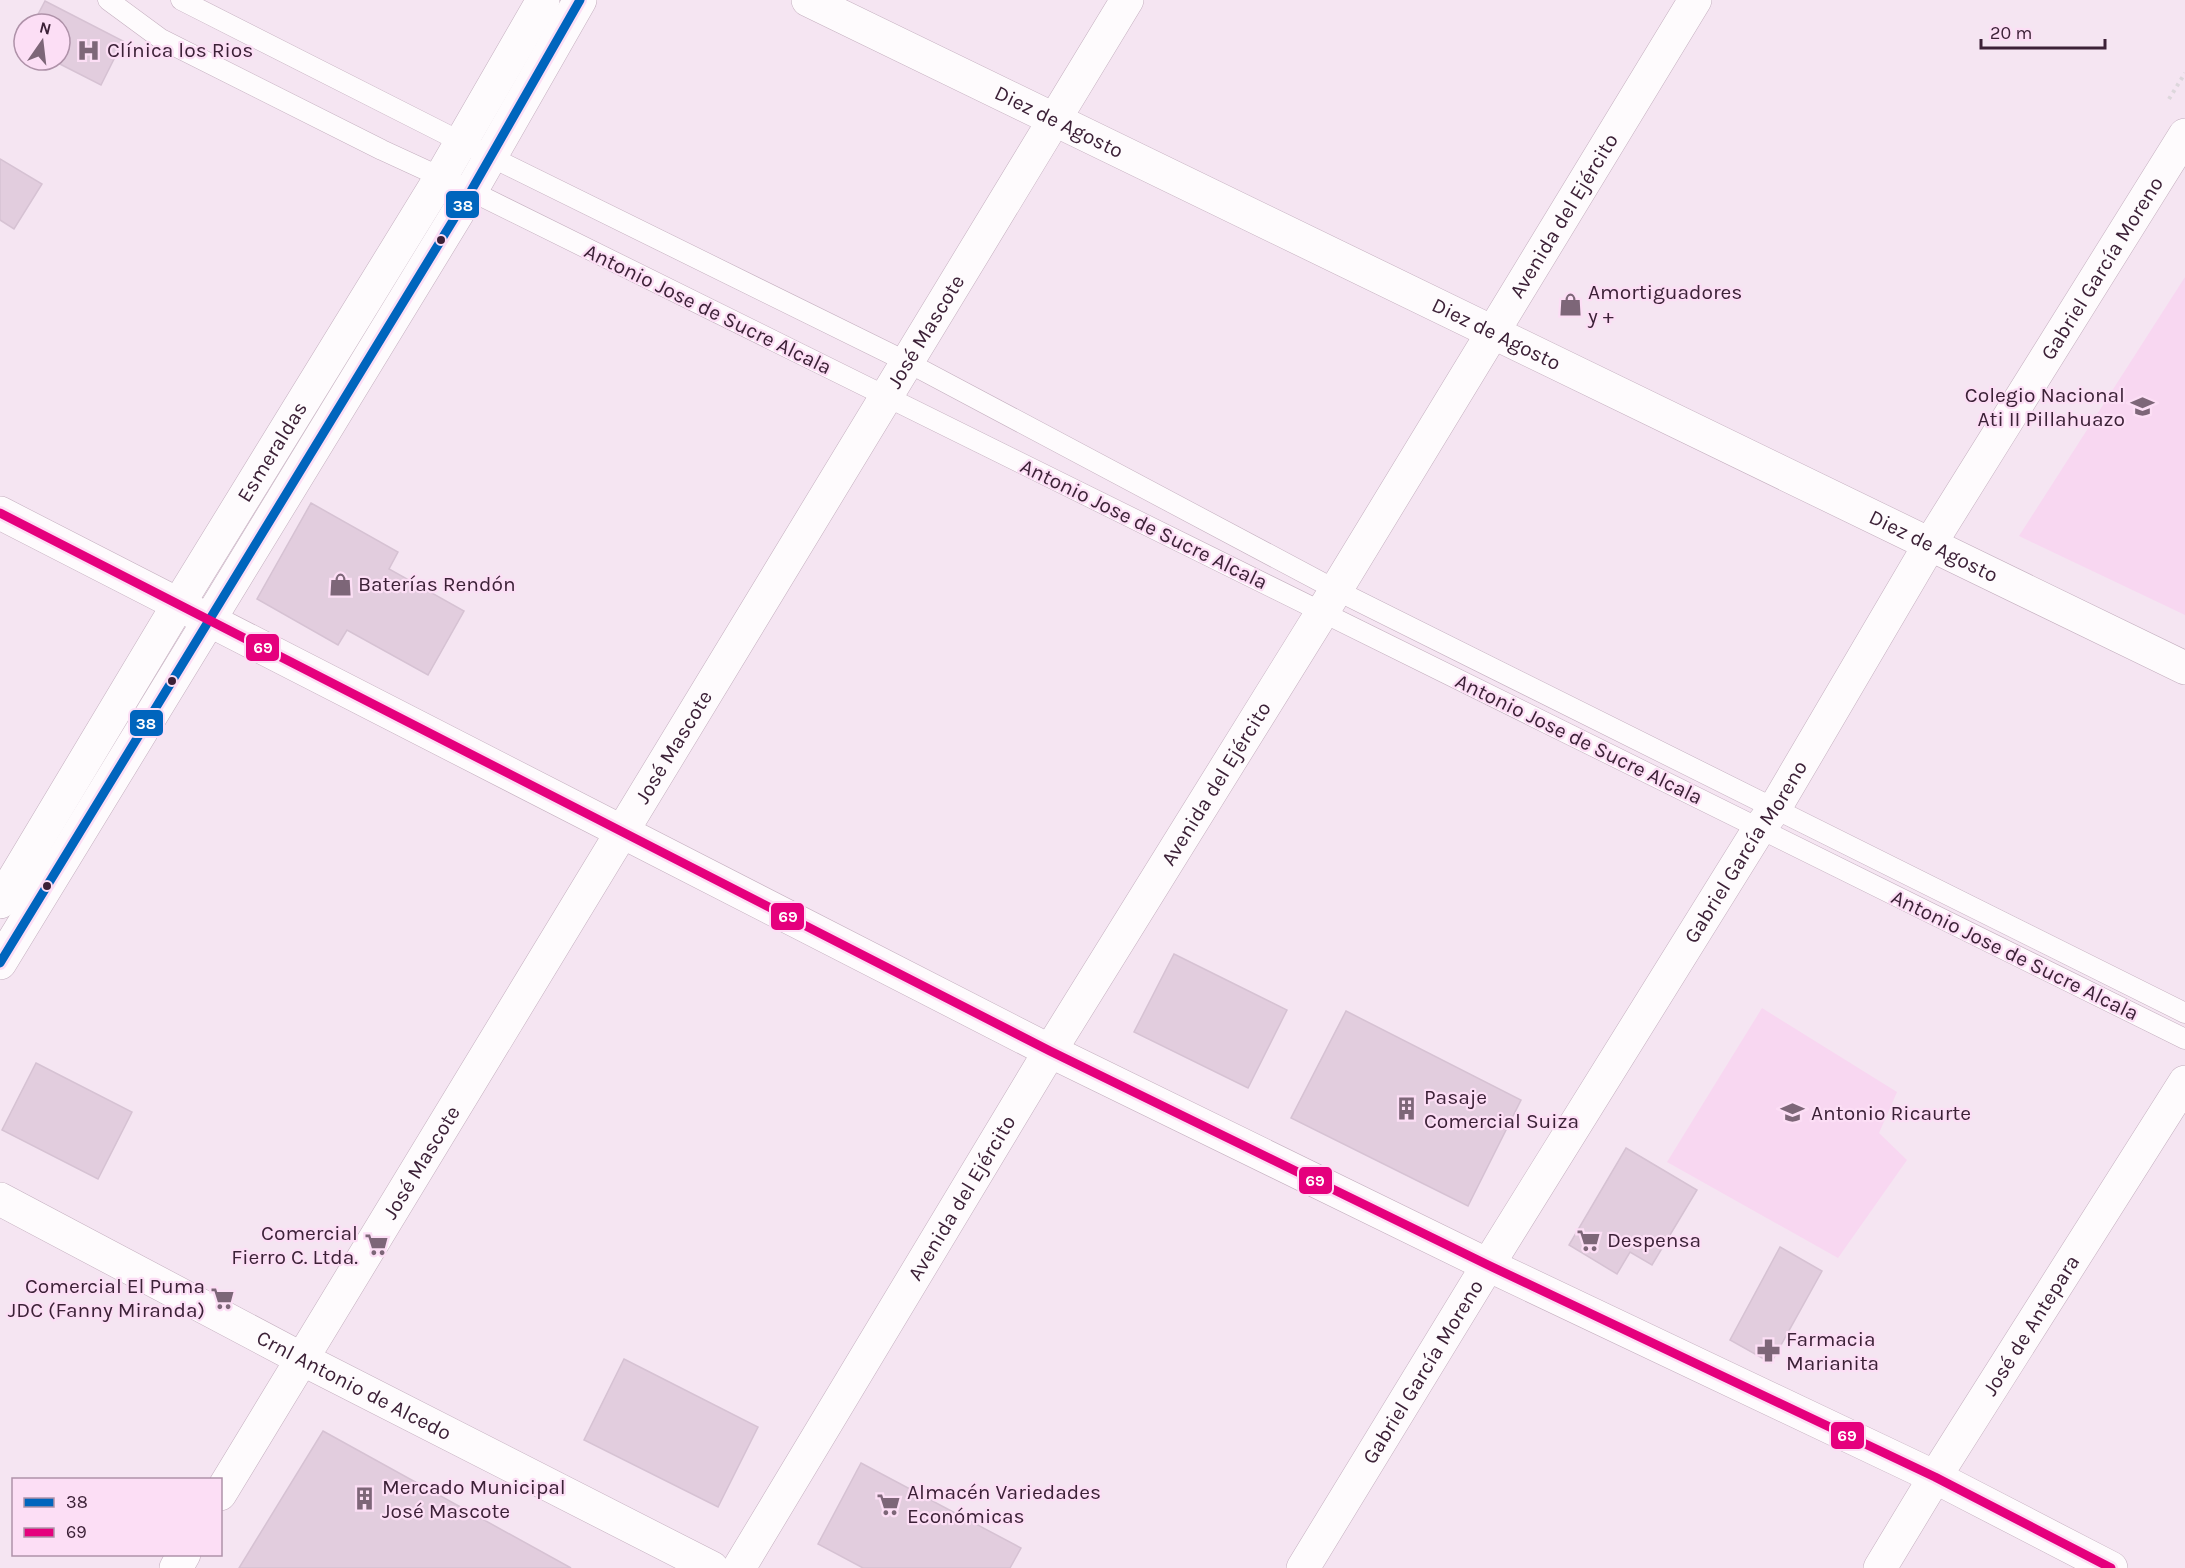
<svg xmlns="http://www.w3.org/2000/svg" width="2185" height="1568" font-family="Karla,sans-serif">
	<style>
		.built { fill: #f8d7f1 }
		.building { fill: #e2cdde; stroke: #d6c2d3; stroke-width: 1.5 }
		.lines { fill: none; stroke-linecap: round; stroke-linejoin: round }
		.lane-casing { stroke: #c4afbf; stroke-width: 21 }
		.street-casing { stroke: #c4afbf; stroke-width: 34 }
		.secondary-casing { stroke: #c4afbf; stroke-width: 34 }
		.path { stroke: #ddd7dc; stroke-width: 4; stroke-dasharray: 3 4.5; stroke-linecap: butt }
		.lane { stroke: #fefbfd; stroke-width: 20 }
		.street { stroke: #fefbfd; stroke-width: 33 }
		.secondary { stroke: #fefbfd; stroke-width: 33 }
		.bus-1-casing { stroke: #fcdef5; stroke-width: 14 }
		.bus-2-casing { stroke: #fcdef5; stroke-width: 14 }
		.bus-1 { stroke: #0065bd; stroke-width: 9 }
		.bus-2 { stroke: #e5007d; stroke-width: 9 }
		.bus-dot { fill: #3c2137; stroke: #fcdef5; stroke-width: 2 }
		.labels { text-anchor: middle; dominant-baseline: central; stroke-width: 4.5; stroke-linejoin: round; paint-order: stroke }
		.poi-label { font-size: 21px; fill: #3c2137; stroke: #fcdef5; text-anchor: start }
		.street-label { font-size: 21px; fill: #3c2137; stroke: #fcdef5 }
		.line-badge { stroke: #fcdef5; stroke-width: 2 }
		.badge-label { font-size: 16px; text-anchor: middle; font-weight: bold; fill: #fff }
	</style>
	<rect width="100%" height="100%" fill="#f5e5f2"/>
	<!-- built -->
	<g class="built">
		<polygon points="2185,277 2185,615 2019,536"/>
		<polygon points="1762,1008 1897,1092 1879,1133 1907,1160 1838,1258 1667,1162"/>
	</g>
	<!-- building -->
	<g class="building">
		<polygon points="45,1 123,41 101,85 52,60 60,60 60,24 33,24"/>
		<polygon points="0,159 42,184 14,229 0,220"/>
		<polygon points="311,503 398,552 389,569 464,611 428,675 347,630 338,645 257,599"/>
		<polygon points="1174,954 1287,1010 1248,1088 1134,1032"/>
		<polygon points="1346,1011 1521,1100 1468,1206 1291,1118"/>
		<polygon points="36,1063 132,1112 98,1179 2,1130"/>
		<polygon points="1626,1148 1697,1190 1652,1265 1630,1252 1617,1274 1569,1245"/>
		<polygon points="1780,1247 1822,1271 1771,1363 1730,1340"/>
		<polygon points="624,1359 758,1427 718,1507 584,1440"/>
		<polygon points="323,1431 571,1568 239,1568"/>
		<polygon points="861,1463 1021,1548 1010,1568 863,1568 818,1544"/>
	</g>
	<g class="lines">
		<defs>
			<g id="lane">
				<polyline points="108,0 161,39 382,150 471,191 2185,1039"/>
				<polyline points="181,0 491,157 907,362 1336,590 2185,1013"/>
			</g>
			<g id="street">
				<polyline points="0,513 1050,1051 1488,1265 1935,1477 2111,1568"/>
				<path id="s1" d="M0,1199L302,1359L712,1568"/>
				<path id="s2" d="M220,1494L1127,0"/>
				<polyline points="176,1568 184,1554"/>
				<path id="s3" d="M739,1568L1050,1051L1336,590L1695,0"/>
				<path id="s4" d="M1303,1568L1488,1265L1759,829L1775,808L1930,544L2185,135"/>
				<path id="s5" d="M1880,1568L1935,1477L2185,1082"/>
			</g>
			<g id="secondary">
				<path id="s6" d="M808,0L2185,668"/>
				<path id="s7" d="M0,902L178,605L441,177L543,0"/>
				<polyline points="0,963 471,191 580,0"/>
			</g>
		</defs>
		<!-- lane casing -->
		<use href="#lane" class="lane-casing"/>
		<!-- street casing -->
		<use href="#street" class="street-casing"/>
		<!-- secondary casing -->
		<use href="#secondary" class="secondary-casing"/>
		<!-- path -->
		<polyline class="path" points="2169,99 2185,73"/>
		<!-- lane -->
		<use href="#lane" class="lane"/>
		<!-- street -->
		<use href="#street" class="street"/>
		<!-- secondary -->
		<use href="#secondary" class="secondary"/>
		<defs>
			<polyline id="bus-1" points="0,963 471,191 580,0"/>
			<polyline id="bus-2" points="0,513 1050,1051 1488,1265 1935,1477 2111,1568"/>
		</defs>
		<!-- bus-1 casing -->
		<use href="#bus-1" class="bus-1-casing"/>
		<!-- bus-2 casing -->
		<use href="#bus-2" class="bus-2-casing"/>
		<!-- bus-1 -->
		<use href="#bus-1" class="bus-1"/>
		<!-- bus-2 -->
		<use href="#bus-2" class="bus-2"/>
	</g>
	<!-- icons -->
	<defs>
		<symbol id="hospital-bare" viewBox="-9 -9 18 18"><path d="M-5-5h3v3.5h4V-5h3V5h-3V1.5h-4V5h-3Z" fill="#7d6678" stroke="#fcdef5" stroke-width="2.5" paint-order="stroke"/></symbol>
		<symbol id="shop-bare" viewBox="-9 -9 18 18"><path d="M-5-2.5h2.3a2.7 3.5 0 0 1 5.4 0H5L5.5 6h-11ZM-1.5-2.5h3a1.5 2.3 0 0 0-3 0Z" fill="#7d6678" stroke="#fcdef5" stroke-width="2.5" paint-order="stroke"/></symbol>
		<symbol id="school-bare" viewBox="-9 -9 18 18"><path d="M0-5L7-2L0 1L-7-2ZM-4 1L0 2.5L4 1V4Q0 6-4 4Z" fill="#7d6678" stroke="#fcdef5" stroke-width="2.5" paint-order="stroke"/></symbol>
		<symbol id="building-bare" viewBox="-9 -9 18 18"><path d="M-4-6H4V6H1V3H-1V6H-4ZM-2.5-4.3h1.7v1.8h-1.7ZM.8-4.3h1.7v1.8H.8ZM-2.5-1h1.7V.8h-1.7ZM.8-1h1.7V.8H.8Z" fill="#7d6678" stroke="#fcdef5" stroke-width="2.5" paint-order="stroke"/></symbol>
		<symbol id="supermarket-bare" viewBox="-9 -9 18 18"><path d="M-6-5.5h2.5l.6 2H6L4.5 2H-2.5L-4.4-4H-6ZM-1.5 3.2a1.3 1.3 0 1 0 .1 0ZM3 3.2a1.3 1.3 0 1 0 .1 0Z" fill="#7d6678" stroke="#fcdef5" stroke-width="2.5" paint-order="stroke"/></symbol>
		<symbol id="pharmacy-bare" viewBox="-9 -9 18 18"><path d="M-2-6h4v4h4v4h-4v4h-4v-4h-4v-4h4Z" fill="#7d6678" stroke="#fcdef5" stroke-width="2.5" paint-order="stroke"/></symbol>
	</defs>
	<g fill-rule="evenodd">
		<use href="#hospital-bare" x="72" y="34" width="33" height="33"/>
		<use href="#shop-bare" x="1554" y="288" width="33" height="33"/>
		<use href="#school-bare" x="2126" y="390" width="33" height="33"/>
		<use href="#shop-bare" x="324" y="568" width="33" height="33"/>
		<use href="#building-bare" x="1390" y="1092" width="33" height="33"/>
		<use href="#school-bare" x="1776" y="1096" width="33" height="33"/>
		<use href="#supermarket-bare" x="1572" y="1224" width="33" height="33"/>
		<use href="#supermarket-bare" x="360" y="1228" width="33" height="33"/>
		<use href="#supermarket-bare" x="206" y="1282" width="33" height="33"/>
		<use href="#pharmacy-bare" x="1752" y="1334" width="33" height="33"/>
		<use href="#building-bare" x="348" y="1482" width="33" height="33"/>
		<use href="#supermarket-bare" x="872" y="1488" width="33" height="33"/>
	</g>
	<!-- markers -->
	<g class="bus-dot">
		<circle cx="441" cy="240" r="5"/>
		<circle cx="172" cy="681" r="5"/>
		<circle cx="47" cy="886" r="5"/>
	</g>
	<g class="labels">
		<!-- poi labels -->
		<g class="poi-label">
			<text x="107" y="50">Clínica los Rios</text>
			<text x="1588" y="292">Amortiguadores<tspan x="1588" dy="24">y +</tspan></text>
			<text x="2125" y="395" text-anchor="end">Colegio Nacional<tspan x="2125" dy="24">Ati II Pillahuazo</tspan></text>
			<text x="358" y="584">Baterías Rendón</text>
			<text x="1424" y="1097">Pasaje<tspan x="1424" dy="24">Comercial Suiza</tspan></text>
			<text x="1811" y="1113">Antonio Ricaurte</text>
			<text x="358" y="1233" text-anchor="end">Comercial<tspan x="358" dy="24">Fierro C. Ltda.</tspan></text>
			<text x="1607" y="1240">Despensa</text>
			<text x="205" y="1286" text-anchor="end">Comercial El Puma<tspan x="205" dy="24">JDC (Fanny Miranda)</tspan></text>
			<text x="1786" y="1339">Farmacia<tspan x="1786" dy="24">Marianita</tspan></text>
			<text x="382" y="1487">Mercado Municipal<tspan x="382" dy="24">José Mascote</tspan></text>
			<text x="907" y="1492">Almacén Variedades<tspan x="907" dy="24">Económicas</tspan></text>
		</g>
		<!-- street labels -->
		<g class="street-label">
			<text stroke="none"><textPath href="#s6" startOffset="279">Diez de Agosto</textPath></text>
			<text stroke="none"><textPath href="#s3" startOffset="1584">Avenida del Ejército</textPath></text>
			<text stroke="none"><textPath href="#s4" startOffset="1526">Gabriel García Moreno</textPath></text>
			<text transform="translate(708 309) rotate(26)">Antonio Jose de Sucre Alcala</text>
			<text stroke="none"><textPath href="#s2" startOffset="1360">José Mascote</textPath></text>
			<text stroke="none"><textPath href="#s6" startOffset="765">Diez de Agosto</textPath></text>
			<text stroke="none"><textPath href="#s7" startOffset="526">Esmeraldas</textPath></text>
			<text transform="translate(1144 524) rotate(26)">Antonio Jose de Sucre Alcala</text>
			<text stroke="none"><textPath href="#s6" startOffset="1251">Diez de Agosto</textPath></text>
			<text transform="translate(1579 739) rotate(26)">Antonio Jose de Sucre Alcala</text>
			<text stroke="none"><textPath href="#s2" startOffset="874">José Mascote</textPath></text>
			<text stroke="none"><textPath href="#s3" startOffset="918">Avenida del Ejército</textPath></text>
			<text stroke="none"><textPath href="#s4" startOffset="842">Gabriel García Moreno</textPath></text>
			<text transform="translate(2015 955) rotate(26)">Antonio Jose de Sucre Alcala</text>
			<text stroke="none"><textPath href="#s2" startOffset="388">José Mascote</textPath></text>
			<text stroke="none"><textPath href="#s3" startOffset="432">Avenida del Ejército</textPath></text>
			<text stroke="none"><textPath href="#s5" startOffset="286">José de Antepara</textPath></text>
			<text stroke="none"><textPath href="#s4" startOffset="230">Gabriel García Moreno</textPath></text>
			<text stroke="none"><textPath href="#s1" startOffset="400">Crnl Antonio de Alcedo</textPath></text>
		</g>
	</g>
	<g class="line-badge">
		<rect x="445" y="190" width="35" height="29" rx="6" fill="#0065bd"/>
		<rect x="245" y="633" width="35" height="29" rx="6" fill="#e5007d"/>
		<rect x="129" y="709" width="35" height="28" rx="6" fill="#0065bd"/>
		<rect x="770" y="902" width="35" height="29" rx="6" fill="#e5007d"/>
		<rect x="1298" y="1166" width="35" height="29" rx="6" fill="#e5007d"/>
		<rect x="1830" y="1421" width="35" height="29" rx="6" fill="#e5007d"/>
	</g>
	<g class="badge-label">
		<text x="463" y="211">38</text>
		<text x="263" y="653">69</text>
		<text x="146" y="729">38</text>
		<text x="788" y="922">69</text>
		<text x="1315" y="1186">69</text>
		<text x="1847" y="1441">69</text>
	</g>
	<!-- legend -->
	<rect x="12" y="1478" width="210" height="78" fill="#fcdef5" stroke="#af92a9" stroke-width="1.5"/>
	<rect x="24" y="1498" width="30" height="9" fill="#0065bd" stroke="#af92a9" stroke-width="1.5"/>
	<text x="66" y="1508" font-size="18" fill="#3c2137">38</text>
	<rect x="24" y="1528" width="30" height="9" fill="#e5007d" stroke="#af92a9" stroke-width="1.5"/>
	<text x="66" y="1538" font-size="18" fill="#3c2137">69</text>
	<!-- north arrow -->
	<g transform="translate(42 42) rotate(14)"><circle r="28" fill="#fcdef5" stroke="#af92a9" stroke-width="1.5"/>
	<path d="M0-4.5L10 22L0 15L-10 22Z" fill="#7d6678"/>
	<text y="-9" font-size="16" font-weight="bold" text-anchor="middle" fill="#3c2137">N</text>
	</g>
	<!-- scale -->
	<path d="M1981 39v9h124v-9" fill="none" stroke="#3c2137" stroke-width="3"/>
	<text x="1990" y="39" font-size="18" fill="#3c2137" stroke="#fcdef5" stroke-width="4.5" paint-order="stroke">20 m</text>
</svg>
